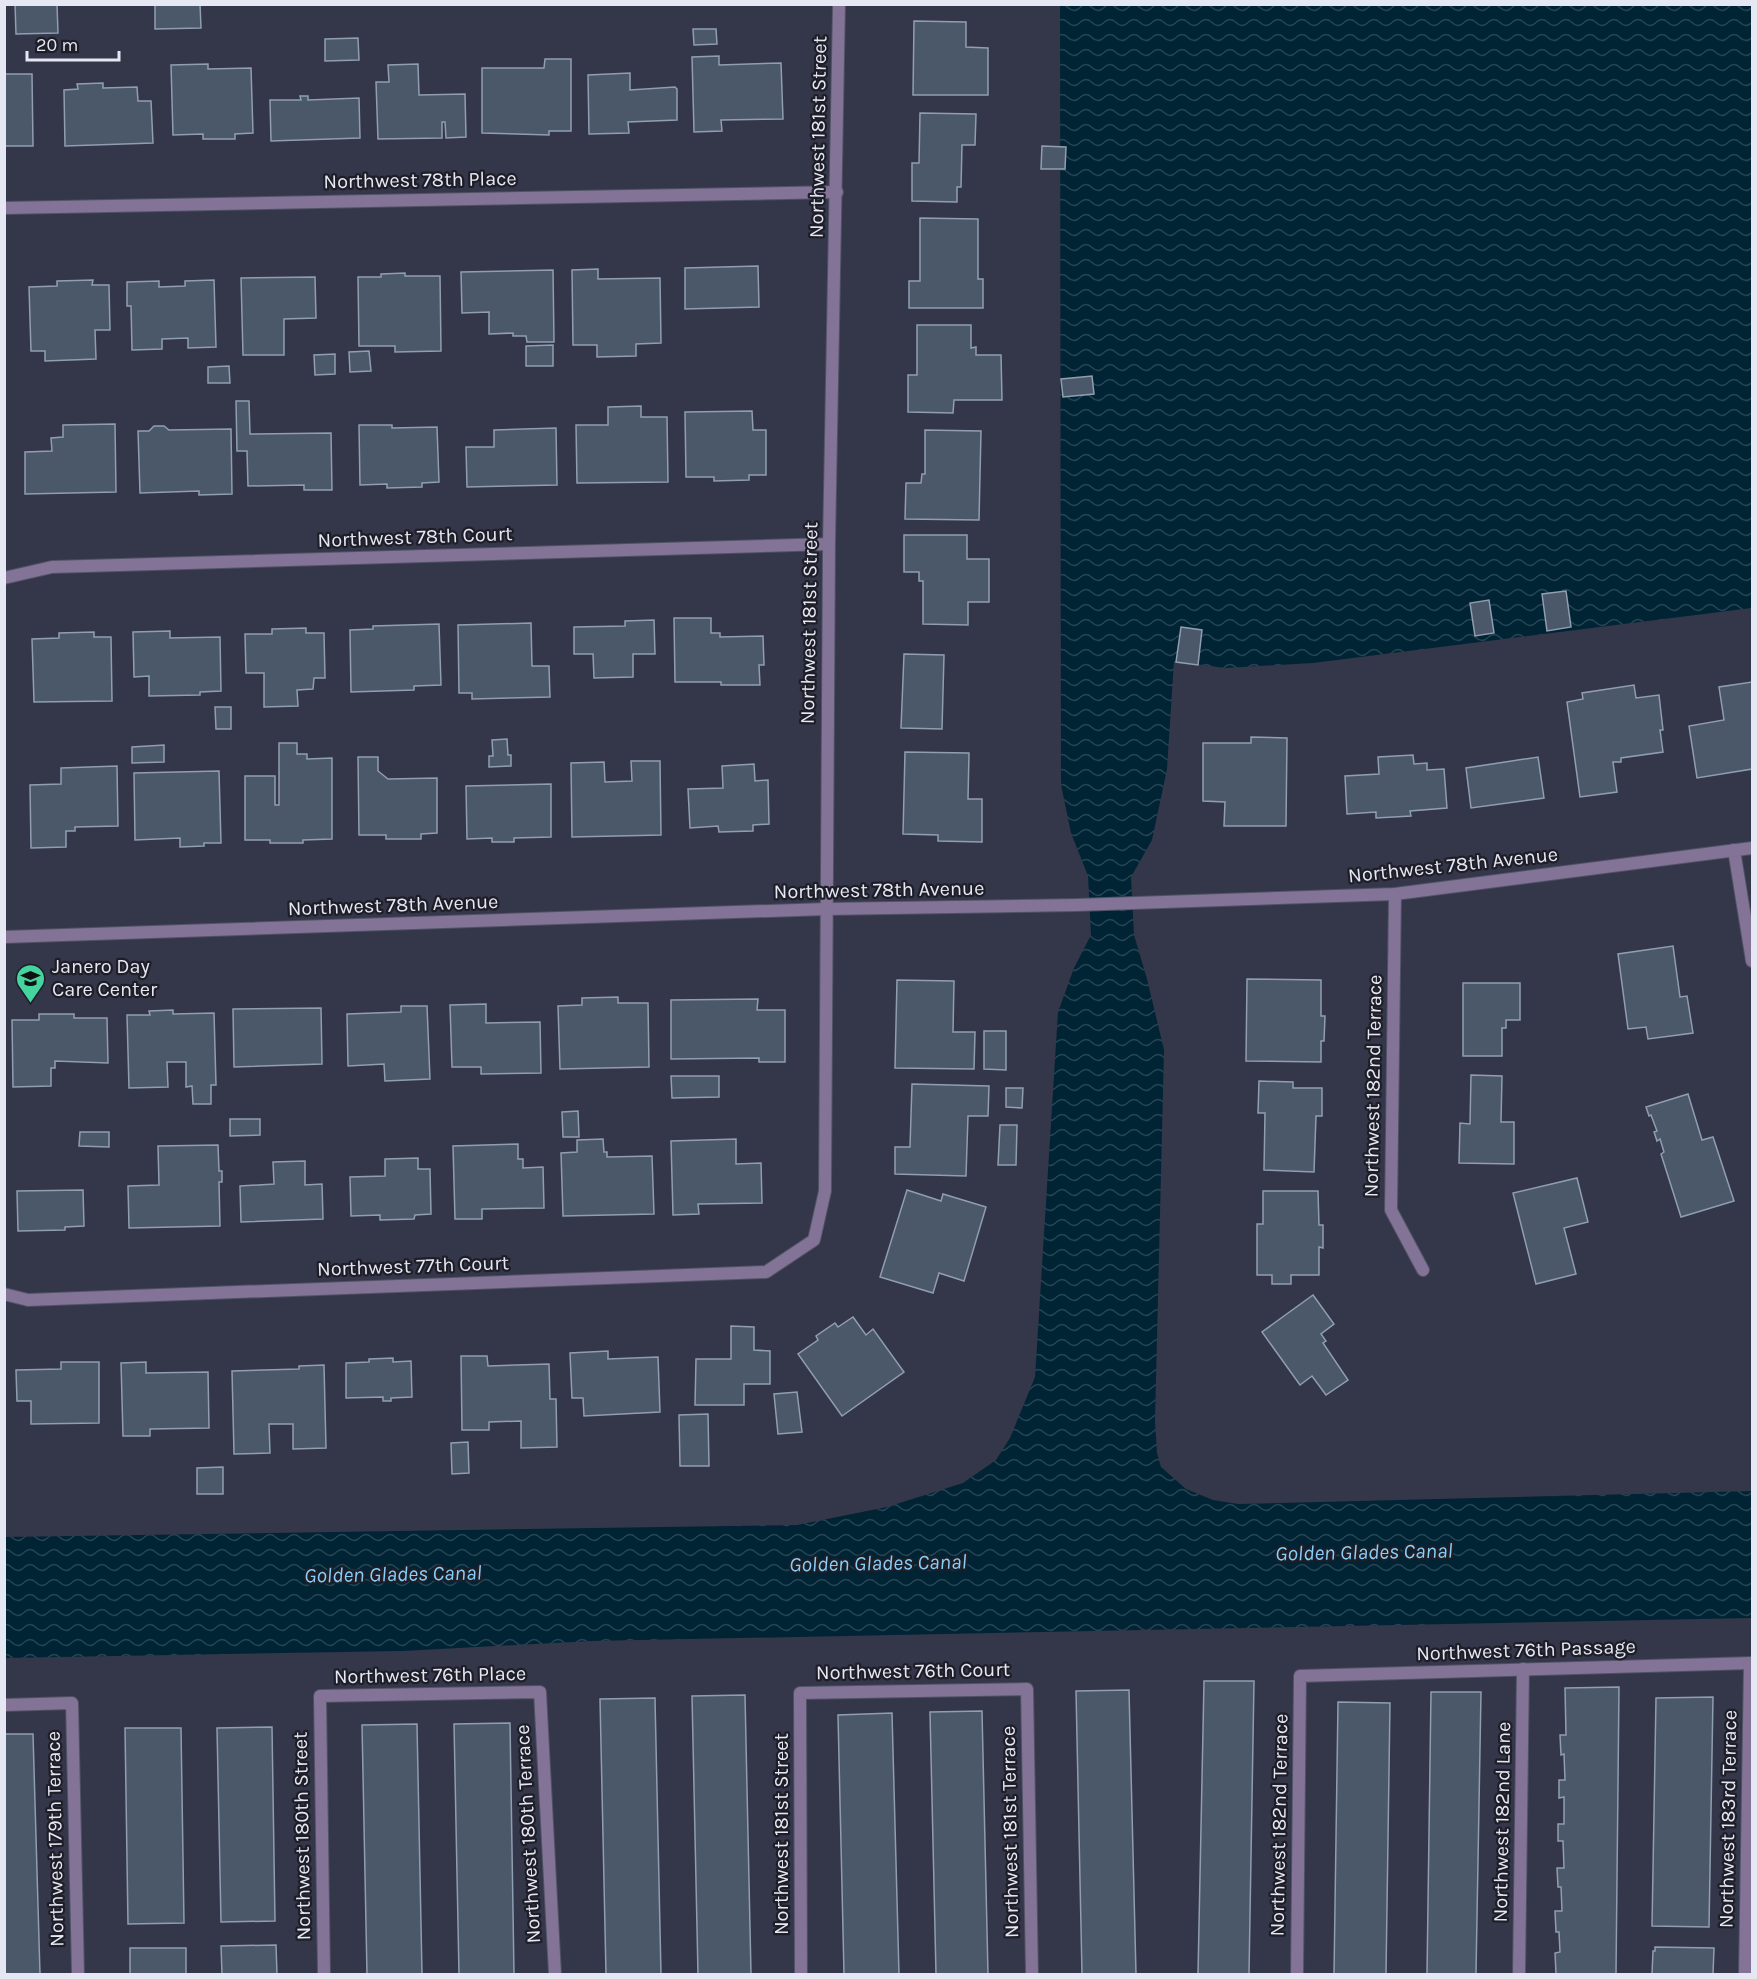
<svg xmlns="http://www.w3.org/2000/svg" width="1757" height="1979" font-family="Karla,sans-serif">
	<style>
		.water { fill: url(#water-waves) }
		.building { fill: #4b586a; stroke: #909eb2; stroke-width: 1.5 }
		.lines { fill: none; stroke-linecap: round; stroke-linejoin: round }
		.minor-casing { stroke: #505264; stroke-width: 14 }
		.tertiary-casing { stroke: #505264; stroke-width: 14 }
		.minor { stroke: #827397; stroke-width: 12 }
		.tertiary { stroke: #827397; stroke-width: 12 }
		.labels { text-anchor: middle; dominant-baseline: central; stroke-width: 4.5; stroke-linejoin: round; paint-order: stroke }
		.street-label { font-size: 20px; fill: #e5e7f3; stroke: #1d1e27 }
		.poi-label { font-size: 20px; fill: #e5e7f3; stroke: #1d1e27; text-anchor: start }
		.water-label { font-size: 21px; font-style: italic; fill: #86cff8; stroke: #1d1e27 }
	</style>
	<defs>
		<pattern id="water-waves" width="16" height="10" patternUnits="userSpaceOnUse" patternTransform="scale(1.5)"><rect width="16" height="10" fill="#012435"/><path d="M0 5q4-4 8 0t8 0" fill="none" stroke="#264453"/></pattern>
	</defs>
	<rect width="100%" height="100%" fill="#343649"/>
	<!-- water -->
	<polygon class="water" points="1060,5 1752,5 1752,608 1313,663 1225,668 1174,661 1167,769 1152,840 1131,877 1134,935 1147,979 1164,1050 1155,1421 1157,1453 1161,1467 1186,1489 1213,1500 1238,1504 1752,1491 1752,1618 592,1641 403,1651 5,1658 4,1537 797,1525 887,1507 963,1483 996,1460 1010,1438 1035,1377 1058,1012 1074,968 1091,935 1088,876 1071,833 1061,785"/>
	<!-- building -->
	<g class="building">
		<polygon points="15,4 57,4 58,33 16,34"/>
		<polygon points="155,4 200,4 201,28 155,29"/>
		<polygon points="914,21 966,22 966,47 988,48 988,95 913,95"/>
		<polygon points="693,29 716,29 717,44 694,45"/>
		<polygon points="358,38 359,60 325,61 325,39"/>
		<polygon points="719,56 719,65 781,63 783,119 721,120 722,131 694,132 692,57"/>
		<polygon points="545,59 571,59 571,131 549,131 549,135 482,133 482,68 544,68"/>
		<polygon points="208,64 208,69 251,68 253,133 235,134 235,139 203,139 203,134 173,135 171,65"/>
		<polygon points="418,64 419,95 465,94 466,137 446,138 445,122 442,122 442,138 378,139 376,82 389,82 388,65"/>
		<polygon points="630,73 630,90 675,87 677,89 677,120 628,122 629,133 589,134 588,75"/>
		<polygon points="4,74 32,74 33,146 4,146"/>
		<polygon points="103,83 103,88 137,87 138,101 151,101 153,143 65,146 64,90 78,89 77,84"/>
		<polygon points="300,96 308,96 308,100 359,98 360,138 271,141 270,100 301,100"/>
		<polygon points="920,113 976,114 975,145 962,145 961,187 957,187 957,202 912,201 912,163 919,163"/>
		<polygon points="1042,146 1066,147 1065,169 1041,169"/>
		<polygon points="920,218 978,219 978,279 983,279 983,308 909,308 909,281 920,281"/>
		<polygon points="758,266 759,307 685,309 685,268"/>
		<polygon points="598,269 598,279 660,278 661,343 636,344 636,356 597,357 597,345 573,345 572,270"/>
		<polygon points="553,270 554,342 527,342 526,336 513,336 513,333 489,334 489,312 462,313 461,272"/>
		<polygon points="405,273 405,276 440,276 441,351 395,352 395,346 359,346 358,277 381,277 381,274"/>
		<polygon points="315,277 316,318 284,319 284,355 243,355 241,278"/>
		<polygon points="93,280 92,285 109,285 110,330 95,330 96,359 45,361 45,351 31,351 29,287 57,286 57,281"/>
		<polygon points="214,280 216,347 188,348 188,338 162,339 162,349 132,350 131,306 127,306 127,282 159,281 159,287 185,286 185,281"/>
		<polygon points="917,325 971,325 971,348 976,347 976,355 1001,355 1002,400 954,400 953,413 908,412 908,375 917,375"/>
		<polygon points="553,345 553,366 526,366 526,346"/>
		<polygon points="369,351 371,371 350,372 349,352"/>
		<polygon points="335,354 335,374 315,375 314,355"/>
		<polygon points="229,366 230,383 208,383 208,367"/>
		<polygon points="1092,376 1094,394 1063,397 1061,379"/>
		<polygon points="236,401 249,401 250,434 331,433 332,490 304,490 304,485 248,486 247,451 237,451"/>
		<polygon points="641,406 641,417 667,417 668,482 577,483 576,425 608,425 608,407"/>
		<polygon points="752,411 753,430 766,430 766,475 749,475 749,480 714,481 714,477 686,477 685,412"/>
		<polygon points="115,424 116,492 25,494 25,452 52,451 51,438 63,437 63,425"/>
		<polygon points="359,425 392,425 392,428 437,427 439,482 422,483 422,487 387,488 387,484 360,485"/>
		<polygon points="154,426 164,426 169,430 231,429 232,494 199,495 199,491 140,493 138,431 149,431"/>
		<polygon points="556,428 557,485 467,487 466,447 494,447 494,430"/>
		<polygon points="925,430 981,431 979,520 905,519 906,483 921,483 922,474 925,474"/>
		<polygon points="904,535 967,535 967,559 989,559 989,602 968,602 968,625 923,624 923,581 919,581 919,572 904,572"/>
		<polygon points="1566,591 1571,627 1547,631 1542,594"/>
		<polygon points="1489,600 1494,633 1475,636 1470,603"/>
		<polygon points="674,618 711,618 711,633 720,633 720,637 763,636 764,665 759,665 760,685 721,685 721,682 675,682"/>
		<polygon points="654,620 655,654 633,654 633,677 594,678 593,654 574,654 574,627 625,626 625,621"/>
		<polygon points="531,623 532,666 549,666 550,697 472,699 472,693 459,693 458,625"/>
		<polygon points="439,624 441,685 414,686 414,690 351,692 350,630 373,629 373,626"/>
		<polygon points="1181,627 1202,630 1198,665 1176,662"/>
		<polygon points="306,628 306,633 324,633 325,678 314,678 313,689 297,690 298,706 264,707 264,673 246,673 245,634 272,634 272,629"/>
		<polygon points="170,631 170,638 220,637 221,691 200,692 200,695 149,696 149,676 134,677 133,632"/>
		<polygon points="94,632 94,637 111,637 112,701 34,702 32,639 59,638 59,633"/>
		<polygon points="904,654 944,655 942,729 901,728"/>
		<polygon points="1752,682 1752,769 1697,778 1689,726 1724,720 1719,687"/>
		<polygon points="1634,685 1636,698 1659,695 1663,730 1660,730 1663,752 1621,758 1621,762 1613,762 1617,792 1580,797 1567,702 1583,699 1582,693"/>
		<polygon points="215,707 231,707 231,729 216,729"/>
		<polygon points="1251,737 1287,738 1286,826 1224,826 1225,802 1203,801 1203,743 1251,743"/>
		<polygon points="507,739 508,755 511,755 511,766 489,767 489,756 493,756 492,740"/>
		<polygon points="279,743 297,743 297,754 307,754 307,759 332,758 332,839 303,840 303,843 270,843 270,840 245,840 245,776 275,776 275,805 279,805"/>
		<polygon points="164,745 164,762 132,763 132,747"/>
		<polygon points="905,752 969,753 968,799 982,799 982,842 938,841 938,835 903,834"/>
		<polygon points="1413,755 1414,764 1427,763 1427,770 1444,769 1447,808 1410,811 1411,816 1376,818 1376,812 1347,814 1345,776 1379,774 1378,757"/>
		<polygon points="358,757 378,757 378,771 388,779 437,778 437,833 421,834 421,839 386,839 386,835 359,835"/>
		<polygon points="1538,757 1544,798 1471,808 1466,768"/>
		<polygon points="631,761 660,761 661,835 572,837 571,763 604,762 605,782 632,781"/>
		<polygon points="754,764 755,781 768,780 769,824 753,825 753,831 719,832 718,826 690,828 688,789 723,788 722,766"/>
		<polygon points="117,766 118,826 75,827 75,831 66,831 66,847 31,848 30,785 61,784 61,768"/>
		<polygon points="219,771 221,843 204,843 204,846 180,847 180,838 135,840 134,773"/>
		<polygon points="551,784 551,837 514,838 514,842 492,842 492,838 467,839 466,786"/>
		<polygon points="1673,946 1680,997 1687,996 1693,1033 1648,1039 1646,1027 1628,1029 1618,954"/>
		<polygon points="1247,979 1321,980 1321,1016 1325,1016 1324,1041 1321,1041 1321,1062 1246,1061"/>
		<polygon points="897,980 954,981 953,1032 975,1032 974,1069 895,1068"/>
		<polygon points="1463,983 1520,983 1520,1020 1506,1020 1506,1028 1502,1028 1502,1056 1463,1056"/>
		<polygon points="618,997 618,1003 648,1003 649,1067 560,1069 558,1006 582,1005 582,998"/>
		<polygon points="758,999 757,1010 785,1010 785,1062 759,1062 759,1058 671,1059 671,1000"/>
		<polygon points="486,1004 486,1023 540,1022 541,1073 481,1074 481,1067 452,1067 450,1005"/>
		<polygon points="401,1006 427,1006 430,1079 385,1081 384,1064 348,1066 347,1014 401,1012"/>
		<polygon points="321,1008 322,1064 234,1067 233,1009"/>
		<polygon points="173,1010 173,1014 214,1013 216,1085 211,1085 211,1104 193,1104 192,1086 186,1087 186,1062 167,1062 168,1087 129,1088 127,1015 150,1015 149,1011"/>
		<polygon points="39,1014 74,1014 74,1018 107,1018 108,1063 55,1061 55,1068 51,1068 51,1086 13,1087 12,1020 39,1020"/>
		<polygon points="984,1031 1006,1031 1006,1070 984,1069"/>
		<polygon points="1471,1075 1502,1076 1501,1122 1514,1122 1514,1164 1459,1163 1460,1123 1470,1124"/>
		<polygon points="671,1076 719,1076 719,1097 672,1098"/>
		<polygon points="1259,1081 1293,1082 1293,1088 1322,1088 1322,1116 1316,1116 1314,1172 1264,1170 1265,1113 1258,1113"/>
		<polygon points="912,1084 989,1086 988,1116 968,1116 966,1176 895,1174 895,1147 910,1147"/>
		<polygon points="1006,1088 1023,1088 1022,1108 1006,1107"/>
		<polygon points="1688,1094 1702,1140 1713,1137 1734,1201 1681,1217 1661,1154 1664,1152 1660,1139 1657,1141 1654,1132 1657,1131 1651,1115 1649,1116 1646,1107"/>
		<polygon points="578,1111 579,1137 563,1137 562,1112"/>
		<polygon points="230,1119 260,1119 260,1135 230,1136"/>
		<polygon points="1000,1125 1017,1125 1016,1165 998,1165"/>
		<polygon points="80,1132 109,1132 109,1147 79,1146"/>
		<polygon points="603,1139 604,1152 607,1152 607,1157 652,1156 654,1214 563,1216 561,1153 577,1152 577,1140"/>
		<polygon points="736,1139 736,1164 761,1163 762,1203 698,1204 699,1214 673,1215 671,1141"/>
		<polygon points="518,1144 518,1159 523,1159 523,1168 543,1167 544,1208 482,1209 482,1219 455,1219 453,1146"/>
		<polygon points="218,1145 219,1171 222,1171 222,1182 219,1182 220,1226 129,1228 128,1186 159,1185 158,1146"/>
		<polygon points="418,1158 418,1169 430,1169 431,1214 415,1215 414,1219 380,1220 380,1215 351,1216 350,1177 385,1176 385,1159"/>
		<polygon points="305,1161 305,1185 322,1184 323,1219 241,1222 240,1186 274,1184 273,1162"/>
		<polygon points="1577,1178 1588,1222 1564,1228 1576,1274 1536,1284 1513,1193"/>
		<polygon points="83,1190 84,1226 65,1227 65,1230 18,1231 17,1191"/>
		<polygon points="907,1190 941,1201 943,1194 986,1207 964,1281 939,1273 933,1293 880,1277"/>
		<polygon points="1263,1191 1318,1191 1319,1225 1323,1225 1323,1248 1319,1247 1319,1275 1291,1275 1291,1284 1272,1284 1272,1275 1257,1275 1257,1224 1263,1224"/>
		<polygon points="1313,1295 1334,1324 1321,1334 1326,1341 1323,1343 1348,1380 1326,1395 1312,1376 1300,1385 1262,1332"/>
		<polygon points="853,1317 866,1335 873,1329 904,1372 842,1416 798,1354 818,1340 816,1336 835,1323 838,1327"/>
		<polygon points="731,1326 754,1327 754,1350 770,1351 770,1384 744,1384 744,1405 695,1405 696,1359 731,1359"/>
		<polygon points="608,1351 608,1359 658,1357 660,1412 584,1416 583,1398 572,1398 570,1353"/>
		<polygon points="461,1356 487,1356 488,1366 549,1364 550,1399 556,1399 557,1447 521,1448 521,1421 489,1422 489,1430 462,1430"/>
		<polygon points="393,1358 393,1362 411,1361 412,1397 391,1398 391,1401 383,1401 383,1397 346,1398 346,1363 369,1362 369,1359"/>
		<polygon points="61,1362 99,1362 99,1423 31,1424 31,1401 17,1401 16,1370 61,1369"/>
		<polygon points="146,1362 146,1373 208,1372 209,1428 150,1429 150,1436 123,1436 121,1363"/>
		<polygon points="324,1365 326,1448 293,1449 293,1424 269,1424 270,1453 234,1454 232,1371 299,1369 299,1366"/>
		<polygon points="797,1392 802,1432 778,1434 774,1394"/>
		<polygon points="708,1414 709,1466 680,1466 679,1415"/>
		<polygon points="468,1442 469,1473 452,1474 451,1443"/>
		<polygon points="223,1467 223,1494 197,1494 197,1468"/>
		<polygon points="1204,1681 1254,1681 1249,1974 1198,1974"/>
		<polygon points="1619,1687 1616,1974 1556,1974 1555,1953 1560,1952 1559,1932 1556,1932 1555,1911 1562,1911 1561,1887 1558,1887 1557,1868 1564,1868 1563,1841 1558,1841 1558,1824 1564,1824 1564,1797 1559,1798 1559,1780 1565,1780 1564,1754 1561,1755 1560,1735 1566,1735 1565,1688"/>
		<polygon points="1129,1690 1136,1974 1082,1974 1076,1691"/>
		<polygon points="1431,1692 1481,1692 1476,1974 1427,1974"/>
		<polygon points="745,1695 751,1974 698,1974 692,1696"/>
		<polygon points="1713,1697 1709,1927 1652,1926 1656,1698"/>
		<polygon points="655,1698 661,1974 606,1974 600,1699"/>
		<polygon points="1338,1702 1390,1703 1386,1974 1334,1974"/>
		<polygon points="982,1711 988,1974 936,1974 930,1712"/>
		<polygon points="892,1713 899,1974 844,1974 838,1715"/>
		<polygon points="510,1723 514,1974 459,1974 454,1724"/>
		<polygon points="417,1724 422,1974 367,1974 362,1725"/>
		<polygon points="272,1727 275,1921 221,1922 217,1728"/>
		<polygon points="125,1728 181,1728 184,1923 128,1924"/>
		<polygon points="4,1734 33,1734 40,1974 4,1974"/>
		<polygon points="276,1945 277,1974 222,1974 221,1946"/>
		<polygon points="1655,1947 1714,1948 1713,1974 1652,1974 1653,1951 1655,1951"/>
		<rect x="130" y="1948" width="56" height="26"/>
	</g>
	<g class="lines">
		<defs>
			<g id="minor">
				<polyline points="4,208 837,192"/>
				<polyline points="4,578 52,567 829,544"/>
				<polyline points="1734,850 1752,961"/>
				<polyline points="1395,894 1391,1210 1423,1270"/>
				<polyline points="4,1294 28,1300 766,1272 814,1240 825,1191 829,544 839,4"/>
				<polyline points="4,1705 72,1703 78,1974"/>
				<polyline points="324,1974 320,1696 540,1692 555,1974"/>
				<polyline points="801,1974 800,1693 1027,1689 1032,1974"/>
				<polyline points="1297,1974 1300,1676 1752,1663"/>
				<polyline points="1519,1974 1523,1669"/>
				<polyline points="1745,1974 1750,1663"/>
			</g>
			<polyline id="tertiary" points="4,937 826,909 1077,905 1395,894 1752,848"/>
		</defs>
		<!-- minor casing -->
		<use href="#minor" class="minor-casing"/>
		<!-- tertiary casing -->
		<use href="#tertiary" class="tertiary-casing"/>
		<!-- minor -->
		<use href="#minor" class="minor"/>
		<!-- tertiary -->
		<use href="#tertiary" class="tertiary"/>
	</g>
	<!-- icons -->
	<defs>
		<symbol id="school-pin" viewBox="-11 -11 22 30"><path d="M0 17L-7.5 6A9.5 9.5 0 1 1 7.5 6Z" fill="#45d49f" stroke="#1d1e27"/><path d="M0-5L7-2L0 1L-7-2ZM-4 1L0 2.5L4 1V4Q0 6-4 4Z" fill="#111"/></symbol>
	</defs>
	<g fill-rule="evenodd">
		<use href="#school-pin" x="14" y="962" width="33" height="45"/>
	</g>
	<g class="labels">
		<!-- street labels -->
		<g class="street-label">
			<text transform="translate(818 137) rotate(-89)">Northwest 181st Street</text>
			<text transform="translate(420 180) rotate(-1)">Northwest 78th Place</text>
			<text transform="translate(415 537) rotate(-2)">Northwest 78th Court</text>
			<text transform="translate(809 623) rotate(-89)">Northwest 181st Street</text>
			<text transform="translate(1453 865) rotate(-6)">Northwest 78th Avenue</text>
			<text transform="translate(879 890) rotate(-1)">Northwest 78th Avenue</text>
			<text transform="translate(393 905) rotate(-2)">Northwest 78th Avenue</text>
			<text transform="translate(1373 1086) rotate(-89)">Northwest 182nd Terrace</text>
			<text transform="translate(413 1266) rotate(-2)">Northwest 77th Court</text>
			<text transform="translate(1526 1650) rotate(-2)">Northwest 76th Passage</text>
			<text transform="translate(913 1671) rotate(-1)">Northwest 76th Court</text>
			<text transform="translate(430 1675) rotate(-1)">Northwest 76th Place</text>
			<text transform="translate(1728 1819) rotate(-89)">Northwest 183rd Terrace</text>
			<text transform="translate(1502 1822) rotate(-89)">Northwest 182nd Lane</text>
			<text transform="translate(1279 1825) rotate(-89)">Northwest 182nd Terrace</text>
			<text transform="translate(1010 1832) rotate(-91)">Northwest 181st Terrace</text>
			<text transform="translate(528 1834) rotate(-93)">Northwest 180th Terrace</text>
			<text transform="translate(781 1834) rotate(-90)">Northwest 181st Street</text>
			<text transform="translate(302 1836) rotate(-91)">Northwest 180th Street</text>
			<text transform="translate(55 1839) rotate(-91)">Northwest 179th Terrace</text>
		</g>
		<!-- poi labels -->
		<g class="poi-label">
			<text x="52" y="966">Janero Day<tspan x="52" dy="23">Care Center</tspan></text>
		</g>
		<!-- water labels -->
		<g class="water-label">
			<text transform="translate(1364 1552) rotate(-1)">Golden Glades Canal</text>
			<text transform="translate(878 1563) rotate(-1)">Golden Glades Canal</text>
			<text transform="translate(393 1574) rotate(-1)">Golden Glades Canal</text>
		</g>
	</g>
	<!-- border -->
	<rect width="1757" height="1979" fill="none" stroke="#e5e7f3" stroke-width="12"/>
	<!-- scale -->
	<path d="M27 51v9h92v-9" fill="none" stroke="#e5e7f3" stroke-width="3"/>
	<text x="36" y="51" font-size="18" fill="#e5e7f3" stroke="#1d1e27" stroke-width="4.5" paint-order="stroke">20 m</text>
</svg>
